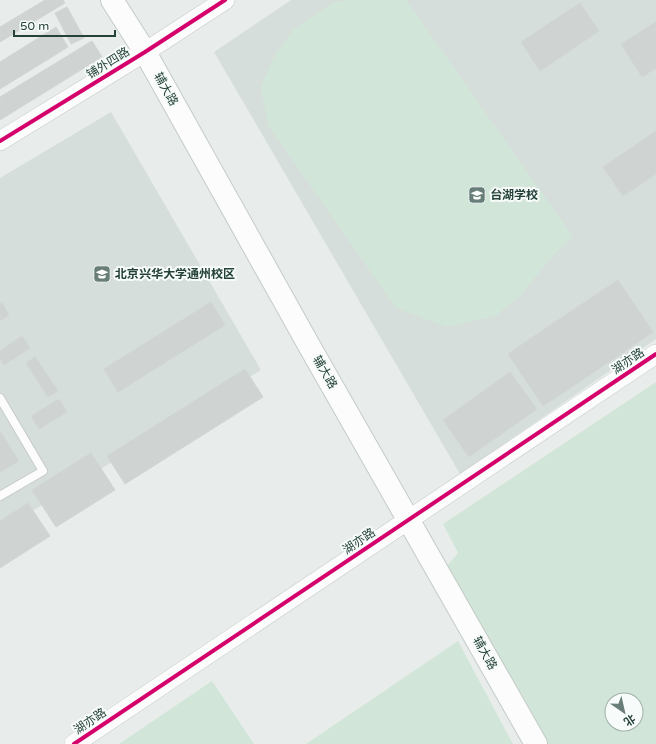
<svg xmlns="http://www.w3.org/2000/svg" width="656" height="744" font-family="'Varela Round','Noto Sans SC',sans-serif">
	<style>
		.built { fill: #d6dedb }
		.green { fill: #d1e6d8; fill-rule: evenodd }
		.building { fill: #cfd4d2; stroke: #d1d6d4 }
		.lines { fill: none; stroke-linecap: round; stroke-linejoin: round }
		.service-casing { stroke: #c5cac8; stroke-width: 10 }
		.tertiary-casing { stroke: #c5cac8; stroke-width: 20 }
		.secondary-casing { stroke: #c3cbc8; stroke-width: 24 }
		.service { stroke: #fcfcfc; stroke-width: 8 }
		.tertiary { stroke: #fcfcfc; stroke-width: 19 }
		.secondary { stroke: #fcfcfc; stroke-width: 22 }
		.cycleway-casing { stroke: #f7fbf9; stroke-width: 6 }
		.cycleway { stroke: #d6006c; stroke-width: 4 }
		.labels { text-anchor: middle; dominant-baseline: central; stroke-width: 4; stroke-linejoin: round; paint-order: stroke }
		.street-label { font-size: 12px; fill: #24423a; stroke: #f7fbf9 }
		.poi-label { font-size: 12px; font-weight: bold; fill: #24423a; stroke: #f7fbf9; text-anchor: start }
	</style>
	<rect width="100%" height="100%" fill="#e8edeb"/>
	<!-- built -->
	<g class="built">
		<polygon points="291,0 656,0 656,339 460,474 214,52"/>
		<polygon points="111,112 261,370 0,531 0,178"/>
	</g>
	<!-- green -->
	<g class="green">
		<polygon points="347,0 406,0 573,237 555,253 520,296 495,316 447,327 396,308 268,125 261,87 274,57 292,31 332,3"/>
		<path d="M656,382V744H546L446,567L458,553L443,524ZM612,700H636V724H612Z"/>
		<polygon points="458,641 513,744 306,744"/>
		<polygon points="212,681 254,744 119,744"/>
	</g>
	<!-- building -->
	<g class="building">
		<polygon points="45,0 63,0 65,3 0,42 0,27"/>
		<polygon points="580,3 599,31 540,71 521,42"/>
		<polygon points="67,7 84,38 71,44 55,13"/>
		<polygon points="656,22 656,68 642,77 621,44"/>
		<polygon points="56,27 68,47 0,89 0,62"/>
		<polygon points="92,41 102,57 0,120 0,97"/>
		<polygon points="656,131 656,174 623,196 603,167"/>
		<polygon points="618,280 653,332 575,385 540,332"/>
		<polygon points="211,302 225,325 118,392 104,369"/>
		<polygon points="2,303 9,315 0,321 0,304"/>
		<polygon points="540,332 575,385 543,406 508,354"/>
		<polygon points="22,336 30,348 4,365 0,359 0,351"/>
		<polygon points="35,357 58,391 48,397 26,363"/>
		<polygon points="245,369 263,397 125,484 107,456"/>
		<polygon points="510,372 537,409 469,457 443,420"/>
		<polygon points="59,399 67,412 39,429 31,416"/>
		<polygon points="0,431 19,461 0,472"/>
		<polygon points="91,453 115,490 56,527 32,490"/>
		<polygon points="28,503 50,536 0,568 0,521"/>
	</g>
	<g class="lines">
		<defs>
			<polyline id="service" points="0,398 43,471 0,496"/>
			<g id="tertiary">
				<polyline points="0,141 145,52 225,0"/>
				<polyline points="74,744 656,354"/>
			</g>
			<polyline id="secondary" points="112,0 145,52 311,349 536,744"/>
		</defs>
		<!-- service casing -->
		<use href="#service" class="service-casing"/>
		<!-- tertiary casing -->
		<use href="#tertiary" class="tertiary-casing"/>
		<!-- secondary casing -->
		<use href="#secondary" class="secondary-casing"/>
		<!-- service -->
		<use href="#service" class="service"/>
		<!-- tertiary -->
		<use href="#tertiary" class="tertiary"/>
		<!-- secondary -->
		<use href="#secondary" class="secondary"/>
		<defs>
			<g id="cycleway">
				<polyline points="0,141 145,52 225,0"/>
				<polyline points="74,744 656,354"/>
			</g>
		</defs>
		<!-- cycleway casing -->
		<use href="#cycleway" class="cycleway-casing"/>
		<!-- cycleway -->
		<use href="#cycleway" class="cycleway"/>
	</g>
	<!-- icons -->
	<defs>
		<symbol id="school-square" viewBox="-11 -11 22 22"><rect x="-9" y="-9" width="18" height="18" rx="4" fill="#697e78" stroke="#f7fbf9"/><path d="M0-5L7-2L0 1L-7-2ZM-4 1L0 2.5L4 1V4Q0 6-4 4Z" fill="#fff"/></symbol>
		<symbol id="university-square" viewBox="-11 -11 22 22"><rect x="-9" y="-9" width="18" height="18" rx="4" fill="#697e78" stroke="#f7fbf9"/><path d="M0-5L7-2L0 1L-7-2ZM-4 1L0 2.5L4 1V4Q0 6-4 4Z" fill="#fff"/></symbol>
	</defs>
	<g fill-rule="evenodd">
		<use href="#school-square" x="467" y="185" width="20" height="20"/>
		<use href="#university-square" x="92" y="264" width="20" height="20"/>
	</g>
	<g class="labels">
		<!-- street labels -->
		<g class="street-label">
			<text transform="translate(108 63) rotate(-32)">铺外四路</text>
			<text transform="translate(166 89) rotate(61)">辅大路</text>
			<text transform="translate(628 361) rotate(-34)">湖亦路</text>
			<text transform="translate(325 372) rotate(60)">辅大路</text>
			<text transform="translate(359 541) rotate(-34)">湖亦路</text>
			<text transform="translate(485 653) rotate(61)">辅大路</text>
			<text transform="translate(90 721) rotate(-34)">湖亦路</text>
		</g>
		<!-- poi labels -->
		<g class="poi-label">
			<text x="490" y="195">台湖学校</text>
			<text x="115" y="274">北京兴华大学通州校区</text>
		</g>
	</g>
	<!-- north arrow -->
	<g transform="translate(624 712) rotate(146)"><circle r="19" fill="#f7fbf9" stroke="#a3b1ad"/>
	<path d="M0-3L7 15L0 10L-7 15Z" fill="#697e78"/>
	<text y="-6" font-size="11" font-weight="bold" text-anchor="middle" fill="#24423a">北</text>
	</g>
	<!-- scale -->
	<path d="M14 30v6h101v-6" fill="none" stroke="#24423a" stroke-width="2"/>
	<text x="20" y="30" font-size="12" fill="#24423a" stroke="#f7fbf9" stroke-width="3" paint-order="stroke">50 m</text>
</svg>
